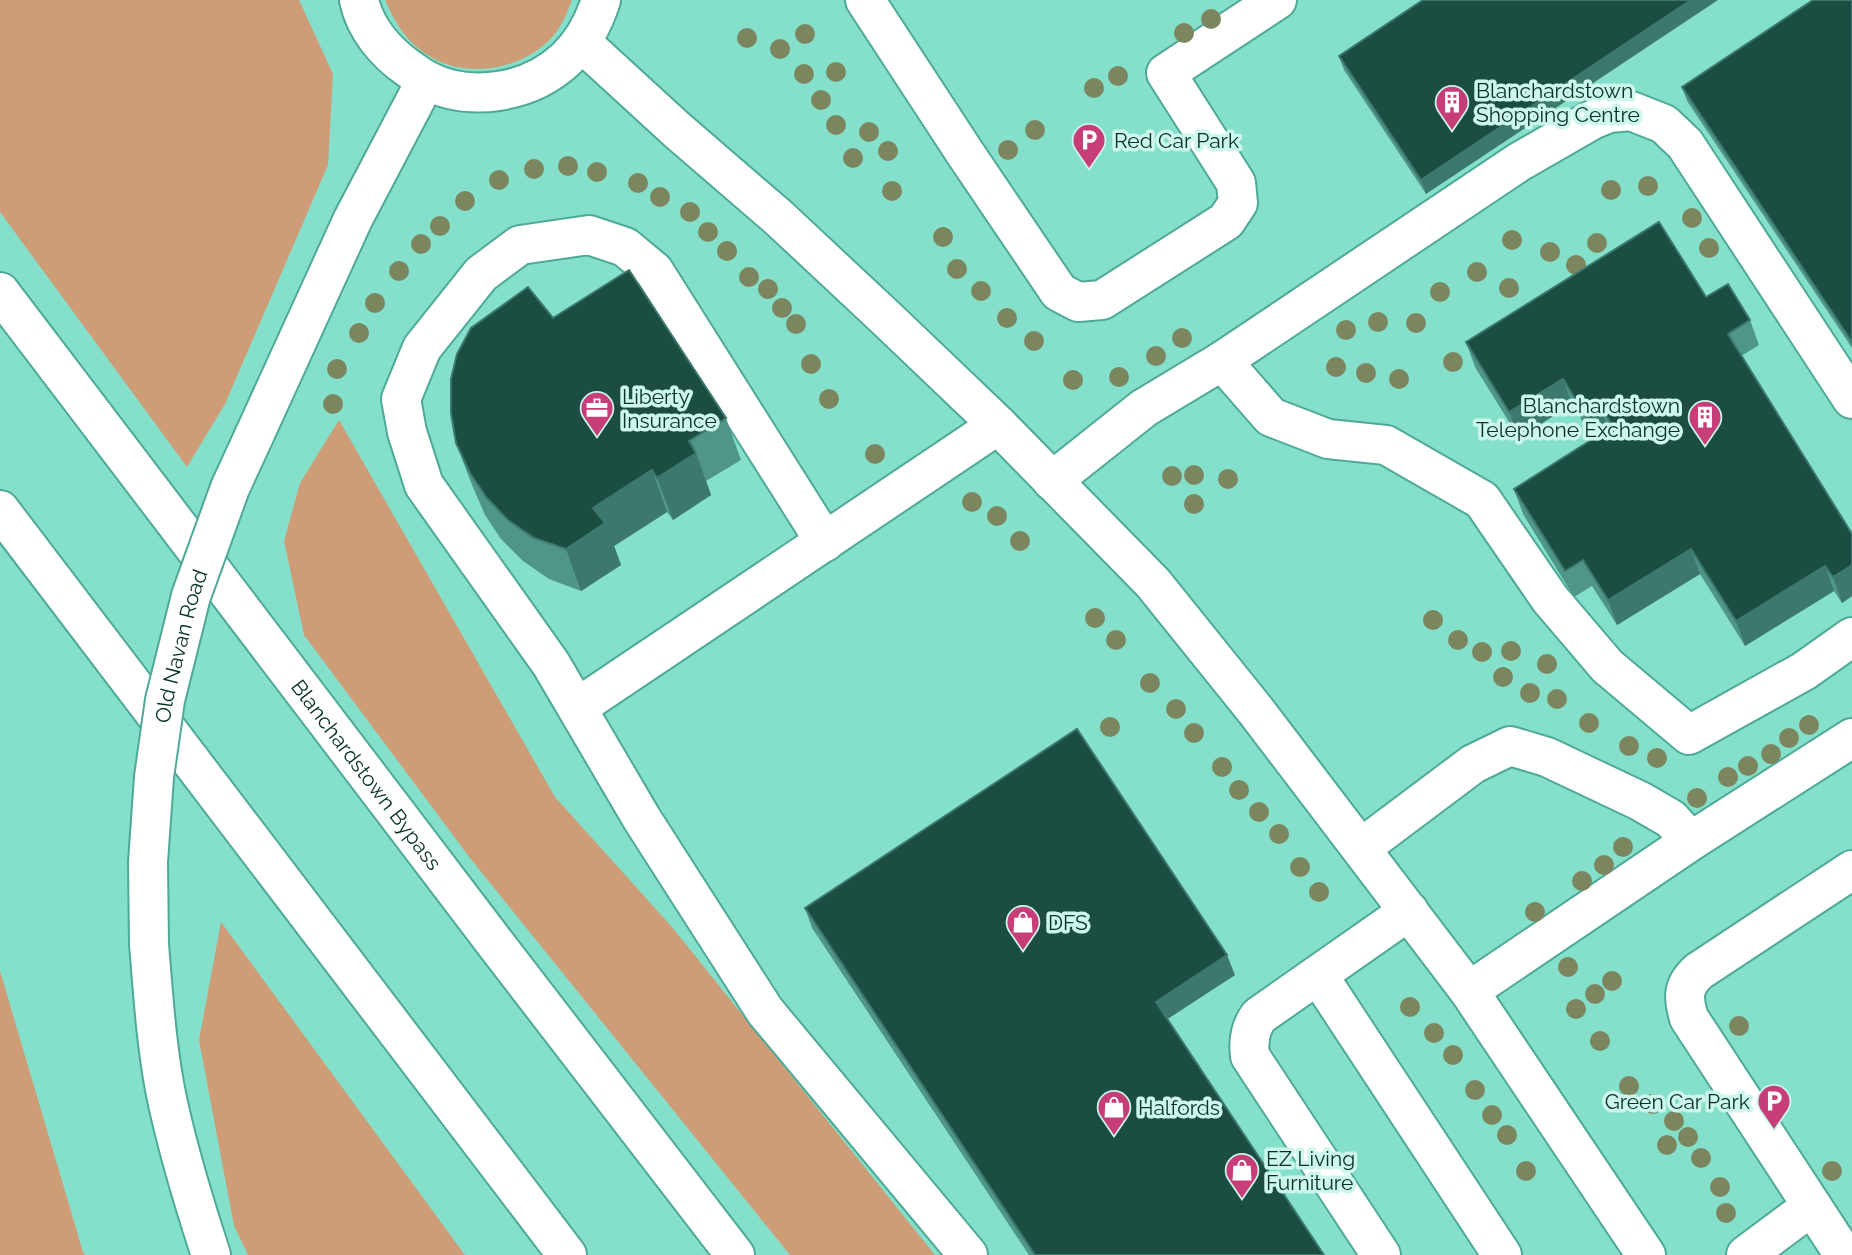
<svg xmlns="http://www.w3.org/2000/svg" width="1852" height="1255" font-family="Raleway,sans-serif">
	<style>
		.green { fill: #ce9d78 }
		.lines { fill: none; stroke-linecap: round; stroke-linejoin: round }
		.minor-casing { stroke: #4eaa97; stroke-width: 42 }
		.highway-casing { stroke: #4eaa97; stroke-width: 42 }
		.minor { stroke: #fff; stroke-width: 38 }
		.highway { stroke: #fff; stroke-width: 38 }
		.minor-bridge-casing { stroke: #4eaa97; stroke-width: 42; stroke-linecap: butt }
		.minor-bridge { stroke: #fff; stroke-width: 38 }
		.tree { fill: #7b865f }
		.wall { fill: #509687 }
		.shaded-wall { fill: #3c796c }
		.building { fill: #1c4d43; stroke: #3c796c; stroke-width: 2 }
		.labels { text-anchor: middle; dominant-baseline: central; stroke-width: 7; stroke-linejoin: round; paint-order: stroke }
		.poi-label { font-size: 21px; fill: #063028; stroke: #ccf7ec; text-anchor: start }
		.street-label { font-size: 21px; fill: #063028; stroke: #ccf7ec }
	</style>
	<rect width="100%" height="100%" fill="#85e0cb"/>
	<!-- green -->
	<g class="green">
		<polygon points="0,0 299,0 333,74 328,165 225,404 187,467 0,212"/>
		<path d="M385,0H572C566,17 558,34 544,45C511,73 458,78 423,52C404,39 394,20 385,0Z"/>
		<polygon points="339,420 555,797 672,927 935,1255 790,1255 470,858 304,635 284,541 300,483"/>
		<polygon points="221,922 465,1255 248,1255 234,1226 199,1040"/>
		<polygon points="0,971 83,1252 85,1255 0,1255"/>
	</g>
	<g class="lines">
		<defs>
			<g id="minor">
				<path d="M359,0C365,28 385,52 408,68C414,72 420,77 426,80C470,103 530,93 566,59C583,43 594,22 601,0"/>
				<polyline points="865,0 965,153 1059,292 1078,302 1102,300 1226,221 1238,203 1236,183 1166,73 1277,0"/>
				<polyline points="581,42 677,130 779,218 887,319 998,425 1153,583 1256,711 1469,991 1646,1255"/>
				<polyline points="1222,361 1271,417 1328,439 1386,445 1482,500 1550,599 1607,666 1689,735 1804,671 1852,637"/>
				<polyline points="253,438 353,219 426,80"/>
				<polyline points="1052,481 1144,408 1222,361 1519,162 1592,120 1609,113 1631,111 1664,124 1685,144 1852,399"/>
				<polyline points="825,542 654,271 625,247 589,235 520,245 481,274 422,348 401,399 407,432 424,485 551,664 642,819 765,1011 968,1255"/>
				<polyline points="578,707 998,425"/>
				<polyline points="1361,848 1473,764 1510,746 1547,757 1640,801 1671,819 1691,841"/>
				<path d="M149,944C153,992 156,1041 165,1089C176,1145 193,1200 211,1255"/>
				<polyline points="1318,975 1502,1255"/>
				<polyline points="1469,991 1691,841 1852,738"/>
				<path d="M1381,1255L1250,1056C1248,1041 1250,1028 1259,1016L1409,911"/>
				<polyline points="1746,1255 1812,1206"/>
				<path d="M1844,1255L1689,1018C1683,998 1682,986 1699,971L1852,870"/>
			</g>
			<g id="highway">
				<path id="s1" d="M0,292L498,947L735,1255"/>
				<polyline points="0,510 567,1255"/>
			</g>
		</defs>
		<!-- minor casing -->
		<use href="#minor" class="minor-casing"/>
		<!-- highway casing -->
		<use href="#highway" class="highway-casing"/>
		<!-- minor -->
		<use href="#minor" class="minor"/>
		<!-- highway -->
		<use href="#highway" class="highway"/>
		<defs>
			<g id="minor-bridge">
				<path id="s2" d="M149,944L148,862L154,777L165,700L191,596L230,488L253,438"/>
			</g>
		</defs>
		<!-- minor-bridge casing -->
		<use href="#minor-bridge" class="minor-bridge-casing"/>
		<!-- minor-bridge -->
		<use href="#minor-bridge" class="minor-bridge"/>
	</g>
	<!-- trees -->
	<g class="tree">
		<circle cx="1211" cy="19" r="10"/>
		<circle cx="1184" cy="33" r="10"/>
		<circle cx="805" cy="34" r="10"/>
		<circle cx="747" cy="38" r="10"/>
		<circle cx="780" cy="49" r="10"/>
		<circle cx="836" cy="72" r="10"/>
		<circle cx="804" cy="74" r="10"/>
		<circle cx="1118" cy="76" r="10"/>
		<circle cx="1094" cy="88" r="10"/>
		<circle cx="821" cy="100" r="10"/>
		<circle cx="836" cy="125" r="10"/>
		<circle cx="1035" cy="130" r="10"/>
		<circle cx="869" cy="132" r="10"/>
		<circle cx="1008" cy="150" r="10"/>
		<circle cx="888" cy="151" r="10"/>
		<circle cx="853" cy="158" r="10"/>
		<circle cx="568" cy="166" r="10"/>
		<circle cx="534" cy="169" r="10"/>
		<circle cx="597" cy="172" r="10"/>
		<circle cx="499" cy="180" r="10"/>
		<circle cx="638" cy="183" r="10"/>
		<circle cx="1648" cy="186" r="10"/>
		<circle cx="1611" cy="190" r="10"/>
		<circle cx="892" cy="191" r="10"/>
		<circle cx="660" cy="197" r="10"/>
		<circle cx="465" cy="201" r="10"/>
		<circle cx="690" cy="212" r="10"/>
		<circle cx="1692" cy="218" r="10"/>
		<circle cx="440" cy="226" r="10"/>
		<circle cx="708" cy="232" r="10"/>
		<circle cx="943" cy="237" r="10"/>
		<circle cx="1512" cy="240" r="10"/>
		<circle cx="1597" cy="243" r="10"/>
		<circle cx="421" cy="244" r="10"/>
		<circle cx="1709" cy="248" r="10"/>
		<circle cx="727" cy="251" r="10"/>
		<circle cx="1550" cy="252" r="10"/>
		<circle cx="1576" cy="265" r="10"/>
		<circle cx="957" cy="269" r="10"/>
		<circle cx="399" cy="271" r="10"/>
		<circle cx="1477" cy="272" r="10"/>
		<circle cx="749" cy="277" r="10"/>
		<circle cx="1509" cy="288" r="10"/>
		<circle cx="768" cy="289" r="10"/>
		<circle cx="981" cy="291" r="10"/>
		<circle cx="1440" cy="292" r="10"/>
		<circle cx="375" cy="303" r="10"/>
		<circle cx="782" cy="308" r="10"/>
		<circle cx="1007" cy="318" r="10"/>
		<circle cx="1378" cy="322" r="10"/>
		<circle cx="1416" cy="323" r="10"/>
		<circle cx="796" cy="324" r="10"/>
		<circle cx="1346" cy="330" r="10"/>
		<circle cx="359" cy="333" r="10"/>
		<circle cx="1182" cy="338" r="10"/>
		<circle cx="1034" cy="341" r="10"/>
		<circle cx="1156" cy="356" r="10"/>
		<circle cx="1453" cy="362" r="10"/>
		<circle cx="811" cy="364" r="10"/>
		<circle cx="1336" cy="367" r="10"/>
		<circle cx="337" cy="369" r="10"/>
		<circle cx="1366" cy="373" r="10"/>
		<circle cx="1119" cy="377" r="10"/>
		<circle cx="1399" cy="379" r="10"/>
		<circle cx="1073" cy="380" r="10"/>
		<circle cx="829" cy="399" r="10"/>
		<circle cx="333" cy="404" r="10"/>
		<circle cx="875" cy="454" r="10"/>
		<circle cx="1194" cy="475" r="10"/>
		<circle cx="1172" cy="476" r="10"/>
		<circle cx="1228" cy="479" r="10"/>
		<circle cx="972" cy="502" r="10"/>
		<circle cx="1194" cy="504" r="10"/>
		<circle cx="997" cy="516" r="10"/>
		<circle cx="1020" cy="541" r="10"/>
		<circle cx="1095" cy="618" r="10"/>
		<circle cx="1433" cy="620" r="10"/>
		<circle cx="1116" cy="640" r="10"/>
		<circle cx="1458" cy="640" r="10"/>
		<circle cx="1511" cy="651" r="10"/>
		<circle cx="1482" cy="652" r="10"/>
		<circle cx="1547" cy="664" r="10"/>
		<circle cx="1503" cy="677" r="10"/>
		<circle cx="1150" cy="683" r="10"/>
		<circle cx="1530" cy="693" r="10"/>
		<circle cx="1557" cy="699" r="10"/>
		<circle cx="1176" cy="709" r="10"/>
		<circle cx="1589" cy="723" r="10"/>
		<circle cx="1809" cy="725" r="10"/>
		<circle cx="1110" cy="727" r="10"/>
		<circle cx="1194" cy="733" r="10"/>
		<circle cx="1789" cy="738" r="10"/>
		<circle cx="1629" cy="746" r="10"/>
		<circle cx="1771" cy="754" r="10"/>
		<circle cx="1657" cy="758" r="10"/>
		<circle cx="1748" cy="766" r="10"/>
		<circle cx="1222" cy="767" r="10"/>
		<circle cx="1728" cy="777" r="10"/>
		<circle cx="1239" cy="790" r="10"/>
		<circle cx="1697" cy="798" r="10"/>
		<circle cx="1259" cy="812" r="10"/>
		<circle cx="1279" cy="834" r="10"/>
		<circle cx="1623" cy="847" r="10"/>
		<circle cx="1604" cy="865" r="10"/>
		<circle cx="1300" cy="867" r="10"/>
		<circle cx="1582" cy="881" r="10"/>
		<circle cx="1319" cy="892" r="10"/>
		<circle cx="1535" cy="912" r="10"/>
		<circle cx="1568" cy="967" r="10"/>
		<circle cx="1612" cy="981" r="10"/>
		<circle cx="1595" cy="994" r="10"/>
		<circle cx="1410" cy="1007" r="10"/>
		<circle cx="1576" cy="1009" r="10"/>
		<circle cx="1739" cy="1026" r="10"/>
		<circle cx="1434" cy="1033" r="10"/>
		<circle cx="1600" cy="1041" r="10"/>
		<circle cx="1453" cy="1055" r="10"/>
		<circle cx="1629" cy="1086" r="10"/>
		<circle cx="1475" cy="1090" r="10"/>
		<circle cx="1653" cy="1104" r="10"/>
		<circle cx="1492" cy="1115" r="10"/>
		<circle cx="1674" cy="1121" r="10"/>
		<circle cx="1507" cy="1135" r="10"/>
		<circle cx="1688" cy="1137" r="10"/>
		<circle cx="1667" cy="1145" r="10"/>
		<circle cx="1701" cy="1158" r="10"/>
		<circle cx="1526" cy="1171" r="10"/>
		<circle cx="1832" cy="1171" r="10"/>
		<circle cx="1720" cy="1187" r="10"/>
		<circle cx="1726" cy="1213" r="10"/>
	</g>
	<!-- wall -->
	<g class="wall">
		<polygon points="1423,0 1426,194 1344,70 1339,56"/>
		<polygon points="1852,0 1852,348 1687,101 1682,87"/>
		<polygon points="1706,297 1750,320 1759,345 1741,356 1852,534 1852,596 1842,603 1834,591 1745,646 1700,574 1617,625 1592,586 1574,597 1523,514 1514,489 1593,439 1572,404 1519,438 1475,367 1466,342"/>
		<polygon points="553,318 726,418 741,460 706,481 711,495 673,520 667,512 614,546 621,565 581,591 549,579 523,561 501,539 485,515 472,485 456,443"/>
		<polygon points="805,908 1235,975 1167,1019 1324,1255 1029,1255 812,928"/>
	</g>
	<!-- shaded-wall -->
	<g class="shaded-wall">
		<polygon points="1691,0 1718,0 1426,194 1421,180"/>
		<polygon points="1563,379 1572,404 1519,438 1509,412"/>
		<polygon points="1601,408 1610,433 1596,442 1586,417"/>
		<polygon points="696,453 711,495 673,520 657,478"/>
		<polygon points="652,470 667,512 614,546 621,565 581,591 566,549 593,508"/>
		<polygon points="1691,549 1700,574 1617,625 1608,600"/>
		<polygon points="1852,565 1852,596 1842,603 1833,577"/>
		<polygon points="1825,566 1834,591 1745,646 1736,621"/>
		<polygon points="1227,955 1235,975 1163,1022 1156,1002"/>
	</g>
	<!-- building -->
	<g class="building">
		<polygon points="1423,0 1691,0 1421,180 1339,56"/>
		<polygon points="1813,0 1852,0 1852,342 1682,87"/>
		<polygon points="1659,222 1706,297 1728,284 1750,320 1728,334 1852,534 1852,565 1833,577 1825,566 1736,621 1691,549 1608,600 1583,560 1565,571 1514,489 1613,426 1601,408 1586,417 1563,379 1509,412 1466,342"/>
		<polygon points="629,270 726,418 689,441 696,453 657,478 652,470 593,508 605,523 566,549 534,538 508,520 486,497 470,473 456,443 451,413 451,379 457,354 471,328 528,287 553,318"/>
		<polygon points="1077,729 1227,955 1156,1002 1324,1255 1035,1255 805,908"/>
	</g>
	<!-- icons -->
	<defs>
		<symbol id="building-pin" viewBox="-11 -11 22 30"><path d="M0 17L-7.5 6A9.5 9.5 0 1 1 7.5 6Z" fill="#c63d78" stroke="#ccf7ec"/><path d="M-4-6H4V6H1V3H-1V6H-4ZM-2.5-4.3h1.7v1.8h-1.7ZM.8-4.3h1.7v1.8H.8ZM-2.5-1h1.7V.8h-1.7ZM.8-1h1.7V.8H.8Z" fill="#fff"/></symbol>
		<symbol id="parking-pin" viewBox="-11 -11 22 30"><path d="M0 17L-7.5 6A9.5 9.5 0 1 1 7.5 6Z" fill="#c63d78" stroke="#ccf7ec"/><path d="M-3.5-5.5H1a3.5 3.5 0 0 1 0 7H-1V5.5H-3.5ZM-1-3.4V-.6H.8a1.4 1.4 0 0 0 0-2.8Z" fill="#fff"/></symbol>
		<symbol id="office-pin" viewBox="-11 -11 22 30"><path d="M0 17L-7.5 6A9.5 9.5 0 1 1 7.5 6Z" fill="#c63d78" stroke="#ccf7ec"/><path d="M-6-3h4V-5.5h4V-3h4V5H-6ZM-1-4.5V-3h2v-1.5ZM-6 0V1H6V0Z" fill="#fff"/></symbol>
		<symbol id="shop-pin" viewBox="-11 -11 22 30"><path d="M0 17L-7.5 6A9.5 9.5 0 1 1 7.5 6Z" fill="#c63d78" stroke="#ccf7ec"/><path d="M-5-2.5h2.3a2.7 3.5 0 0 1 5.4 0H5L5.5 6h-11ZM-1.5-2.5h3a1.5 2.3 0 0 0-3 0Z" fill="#fff"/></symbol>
	</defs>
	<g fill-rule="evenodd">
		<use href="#building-pin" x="1433" y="83" width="38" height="52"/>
		<use href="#parking-pin" x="1070" y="121" width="38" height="52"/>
		<use href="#office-pin" x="578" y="389" width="38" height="52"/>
		<use href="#building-pin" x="1686" y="398" width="38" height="52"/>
		<use href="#shop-pin" x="1004" y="903" width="38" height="52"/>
		<use href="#parking-pin" x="1755" y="1082" width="38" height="52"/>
		<use href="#shop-pin" x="1095" y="1088" width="38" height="52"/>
		<use href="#shop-pin" x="1223" y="1151" width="38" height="52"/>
	</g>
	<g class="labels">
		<!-- poi labels -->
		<g class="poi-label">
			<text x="1476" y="90">Blanchardstown<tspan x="1476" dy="24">Shopping Centre</tspan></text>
			<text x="1114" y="140">Red Car Park</text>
			<text x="622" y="396">Liberty<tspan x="622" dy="24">Insurance</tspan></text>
			<text x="1680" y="405" text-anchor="end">Blanchardstown<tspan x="1680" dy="24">Telephone Exchange</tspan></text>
			<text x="1048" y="922">DFS</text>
			<text x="1750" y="1101" text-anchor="end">Green Car Park</text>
			<text x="1138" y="1107">Halfords</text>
			<text x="1266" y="1158">EZ Living<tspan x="1266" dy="24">Furniture</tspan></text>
		</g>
		<!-- street labels -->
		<g class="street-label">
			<text stroke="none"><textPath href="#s2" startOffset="301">Old Navan Road</textPath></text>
			<text stroke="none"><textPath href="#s1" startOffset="606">Blanchardstown Bypass</textPath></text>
		</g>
	</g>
</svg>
